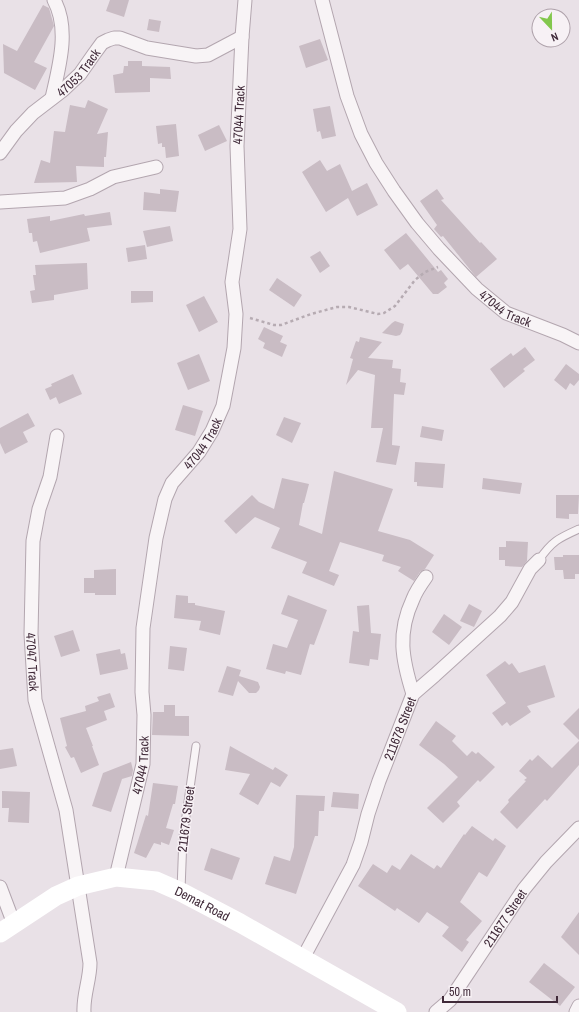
<svg xmlns="http://www.w3.org/2000/svg" width="579" height="1012" font-family="'Archivo Narrow',sans-serif">
	<style>
		.building { fill: #c9bcc4 }
		.lines { fill: none; stroke-linecap: round; stroke-linejoin: round }
		.lane-casing { stroke: #b3a6af; stroke-width: 9 }
		.street-casing { stroke: #b3a6af; stroke-width: 15 }
		.path { stroke: #b6abb2; stroke-width: 2.5; stroke-dasharray: 3 3; stroke-linecap: butt }
		.lane { stroke: #f8f4f6; stroke-width: 7 }
		.street { stroke: #f8f4f6; stroke-width: 13 }
		.secondary { stroke: #fff; stroke-width: 19 }
		.labels { text-anchor: middle; dominant-baseline: central; stroke-width: 3; stroke-linejoin: round; paint-order: stroke }
		.street-label { font-size: 13px; fill: #402a39; stroke: #f7f1f5 }
	</style>
	<rect width="100%" height="100%" fill="#e9e1e7"/>
	<!-- building -->
	<g class="building">
		<polygon points="110,0 129,0 124,17 106,11"/>
		<polygon points="43,5 49,8 54,26 34,62 47,68 35,90 4,73 3,44 17,51"/>
		<polygon points="149,19 161,21 159,32 147,30"/>
		<polygon points="320,39 328,60 306,68 299,46"/>
		<polygon points="128,61 142,61 142,66 170,67 171,79 150,78 150,92 115,93 113,75 123,73 124,66 128,66"/>
		<polygon points="88,100 108,109 97,134 108,132 106,157 104,157 104,167 76,166 77,182 34,183 41,160 50,163 54,131 65,132 70,105 85,108"/>
		<polygon points="330,106 336,136 322,139 320,131 317,132 313,109"/>
		<polygon points="176,124 179,156 166,158 165,147 162,147 162,143 158,144 156,126"/>
		<polygon points="219,125 227,141 205,151 198,135"/>
		<polygon points="320,160 327,171 340,164 352,191 367,183 378,205 357,216 348,198 326,212 302,172"/>
		<polygon points="160,189 179,191 176,212 143,210 144,192 160,194"/>
		<polygon points="437,189 444,199 441,200 480,243 481,242 497,259 476,277 443,236 441,237 434,229 437,225 420,201"/>
		<polygon points="110,212 112,225 87,228 90,241 40,253 37,241 33,242 32,233 29,233 27,219 50,216 50,221 84,214 85,216"/>
		<polygon points="170,226 173,241 147,247 143,231"/>
		<polygon points="406,233 438,272 441,270 448,279 444,283 447,287 438,294 433,294 408,264 400,270 384,250"/>
		<polygon points="145,245 147,259 128,262 126,248"/>
		<polygon points="320,251 330,266 320,273 310,257"/>
		<polygon points="87,263 88,289 54,295 54,300 32,303 30,291 35,290 33,275 36,275 35,265"/>
		<polygon points="277,278 302,295 294,307 269,290"/>
		<polygon points="131,291 153,291 153,302 131,303"/>
		<polygon points="204,296 218,322 199,332 186,305"/>
		<polygon points="395,321 404,324 402,332 400,335 396,336 382,333 392,323"/>
		<polygon points="264,327 283,336 280,342 287,345 282,357 263,348 265,343 258,339"/>
		<polygon points="360,337 382,342 368,358 393,360 392,368 401,369 400,382 406,383 404,395 394,394 392,445 400,446 396,465 376,462 383,428 371,428 375,375 358,370 346,385 353,359 350,358 356,341 359,342"/>
		<polygon points="525,347 535,360 523,369 525,371 504,388 490,369 511,353 513,356"/>
		<polygon points="199,354 210,381 188,390 177,363"/>
		<polygon points="566,364 579,374 579,380 574,386 570,383 566,390 554,380"/>
		<polygon points="73,374 82,394 59,404 56,397 50,400 45,389 52,386 51,384"/>
		<polygon points="183,405 203,411 195,436 175,430"/>
		<polygon points="28,413 35,426 23,432 28,442 5,454 0,443 0,428"/>
		<polygon points="284,417 301,423 292,443 276,435"/>
		<polygon points="422,426 444,430 442,441 420,437"/>
		<polygon points="415,462 445,464 443,488 417,486 417,482 414,482"/>
		<polygon points="334,471 393,489 378,531 410,540 434,555 425,569 420,572 414,581 398,571 401,567 382,561 384,555 340,542 329,571 339,575 334,586 302,573 307,562 271,548 280,528 255,517 236,534 224,521 252,495 259,502 274,509 282,478 309,484 304,503 303,503 299,525 322,534"/>
		<polygon points="483,478 522,483 520,494 482,489"/>
		<polygon points="556,495 579,495 578,514 569,514 569,519 556,518"/>
		<polygon points="506,541 528,542 527,561 522,567 505,566 505,560 499,560 499,547 506,547"/>
		<polygon points="563,555 579,555 579,574 575,574 575,579 564,579 563,570 555,570 554,557 563,557"/>
		<polygon points="116,569 116,595 95,595 95,593 84,593 84,578 94,578 94,570"/>
		<polygon points="176,595 188,596 188,603 195,603 195,605 225,611 220,635 199,630 201,621 174,618"/>
		<polygon points="288,595 327,610 314,645 310,644 301,675 286,671 285,674 266,669 273,644 287,648 298,620 281,614"/>
		<polygon points="469,604 482,611 474,627 460,621"/>
		<polygon points="369,605 371,633 381,634 378,660 370,659 369,666 349,663 353,631 359,632 357,606"/>
		<polygon points="444,614 462,627 449,645 432,632"/>
		<polygon points="73,630 80,651 61,657 54,636"/>
		<polygon points="170,646 187,648 184,671 168,669"/>
		<polygon points="120,649 121,654 125,653 128,669 100,675 96,654"/>
		<polygon points="505,661 509,665 512,663 519,673 545,665 555,697 527,706 531,712 510,726 507,722 502,726 492,713 506,703 486,675"/>
		<polygon points="227,666 241,670 239,676 258,682 260,687 259,690 256,693 249,693 238,681 233,696 218,692"/>
		<polygon points="110,693 115,707 104,711 107,720 86,728 93,746 92,746 99,765 81,773 74,757 71,758 65,747 67,746 60,718 86,711 85,706 99,701 97,697"/>
		<polygon points="164,705 175,705 175,716 189,716 189,736 152,735 153,712 164,712"/>
		<polygon points="579,708 579,740 563,724"/>
		<polygon points="436,721 456,736 452,741 467,756 472,751 476,754 478,752 495,767 480,782 478,780 457,802 460,806 443,823 427,808 458,777 444,764 419,745"/>
		<polygon points="579,741 579,765 547,801 545,799 517,829 500,812 509,802 508,800 526,781 524,780 527,778 519,771 530,759 532,761 538,755 552,768"/>
		<polygon points="230,746 273,770 275,767 288,775 280,787 271,782 258,805 239,794 250,774 225,770"/>
		<polygon points="13,748 17,766 0,769 0,750"/>
		<polygon points="131,762 133,770 132,776 122,779 111,812 92,806 103,773"/>
		<polygon points="153,783 178,786 175,804 173,804 166,828 174,830 169,845 161,842 161,845 154,843 146,858 134,853 137,844 146,815 148,816"/>
		<polygon points="2,791 30,792 29,823 8,822 9,808 2,808"/>
		<polygon points="333,792 359,794 358,809 331,807"/>
		<polygon points="296,795 325,796 324,811 319,811 318,836 315,836 296,894 265,884 274,856 290,861 294,847"/>
		<polygon points="472,826 493,841 495,838 506,846 487,877 479,872 460,902 482,921 466,940 469,942 462,952 442,936 449,927 427,912 419,923 397,908 395,911 358,886 373,864 387,873 392,865 400,870 411,854 434,869 437,865 441,868 464,834 465,835"/>
		<polygon points="211,848 240,858 232,880 204,870"/>
		<polygon points="579,912 579,955 561,937"/>
		<polygon points="544,963 575,987 560,1006 529,982"/>
	</g>
	<g class="lines">
		<defs>
			<g id="lane">
				<path d="M539,560C552,541 559,538 579,529"/>
				<polyline points="181,890 183,837 196,746"/>
			</g>
			<g id="street">
				<path id="s1" d="M322,0L347,96L361,134L376,163L394,191L417,223L439,249L477,289L506,313L563,335L579,343"/>
				<path d="M52,98C59,67 70,29 54,0"/>
				<path id="s2" d="M0,153L16,131L33,113L63,90L80,74L94,54L102,43L108,40L114,38H120L147,48L196,56L208,55L242,37"/>
				<polyline points="0,202 65,198 90,189 113,177 156,167"/>
				<path id="s3" d="M57,436L50,477L39,509L33,541L31,634L35,700L66,810L90,963C90,980 83,995 84,1012"/>
				<path d="M413,694C402,659 397,633 413,599C416,591 421,584 426,577"/>
				<path id="s4" d="M116,877L143,764L144,715L142,692L143,628L156,538L165,499L172,483L199,452L212,431L223,406L234,348L236,314L232,282L240,229L237,146L242,37L245,0"/>
				<polyline points="0,887 14,924"/>
				<path id="s5" d="M303,958L353,865L361,842L368,814L379,781L413,694L435,675L500,616L512,602L530,569L539,560"/>
				<path id="s6" d="M436,1012L450,1000L524,889L546,862L579,828"/>
				<polyline points="576,1012 579,1006"/>
			</g>
		</defs>
		<!-- lane casing -->
		<use href="#lane" class="lane-casing"/>
		<!-- street casing -->
		<use href="#street" class="street-casing"/>
		<!-- path -->
		<polyline class="path" points="250,318 274,325 281,325 311,314 337,307 349,307 378,314 384,313 395,306 415,280 425,272 438,267"/>
		<!-- lane -->
		<use href="#lane" class="lane"/>
		<!-- street -->
		<use href="#street" class="street"/>
		<!-- secondary -->
		<path class="secondary" id="s7" d="M0,933L56,896L78,886L116,877L156,881L181,892L240,923L397,1012"/>
	</g>
	<g class="labels">
		<!-- street labels -->
		<g class="street-label">
			<text stroke="none"><textPath href="#s2" startOffset="113">47053 Track</textPath></text>
			<text stroke="none"><textPath href="#s4" startOffset="787">47044 Track</textPath></text>
			<text stroke="none"><textPath href="#s1" startOffset="369">47044 Track</textPath></text>
			<text stroke="none"><textPath href="#s4" startOffset="451">47044 Track</textPath></text>
			<text stroke="none"><textPath href="#s3" startOffset="229">47047 Track</textPath></text>
			<text stroke="none"><textPath href="#s5" startOffset="250">211678 Street</textPath></text>
			<text stroke="none"><textPath href="#s4" startOffset="115">47044 Track</textPath></text>
			<text transform="translate(186 819) rotate(-83)">211679 Street</text>
			<text stroke="none"><textPath href="#s7" startOffset="222">Demat Road</textPath></text>
			<text stroke="none"><textPath href="#s6" startOffset="117">211677 Street</textPath></text>
		</g>
	</g>
	<!-- north arrow -->
	<g transform="translate(551 28) rotate(158)"><circle r="19" fill="#f7f1f5" stroke="#aea1aa"/>
	<path d="M0-3L7 15L0 10L-7 15Z" fill="#83c74d"/>
	<text y="-6" font-size="11" font-weight="bold" text-anchor="middle" fill="#402a39">N</text>
	</g>
	<!-- scale -->
	<path d="M443 996v6h114v-6" fill="none" stroke="#402a39" stroke-width="2"/>
	<text x="449" y="996" font-size="12" fill="#402a39" stroke="#f7f1f5" stroke-width="3" paint-order="stroke">50 m</text>
</svg>
